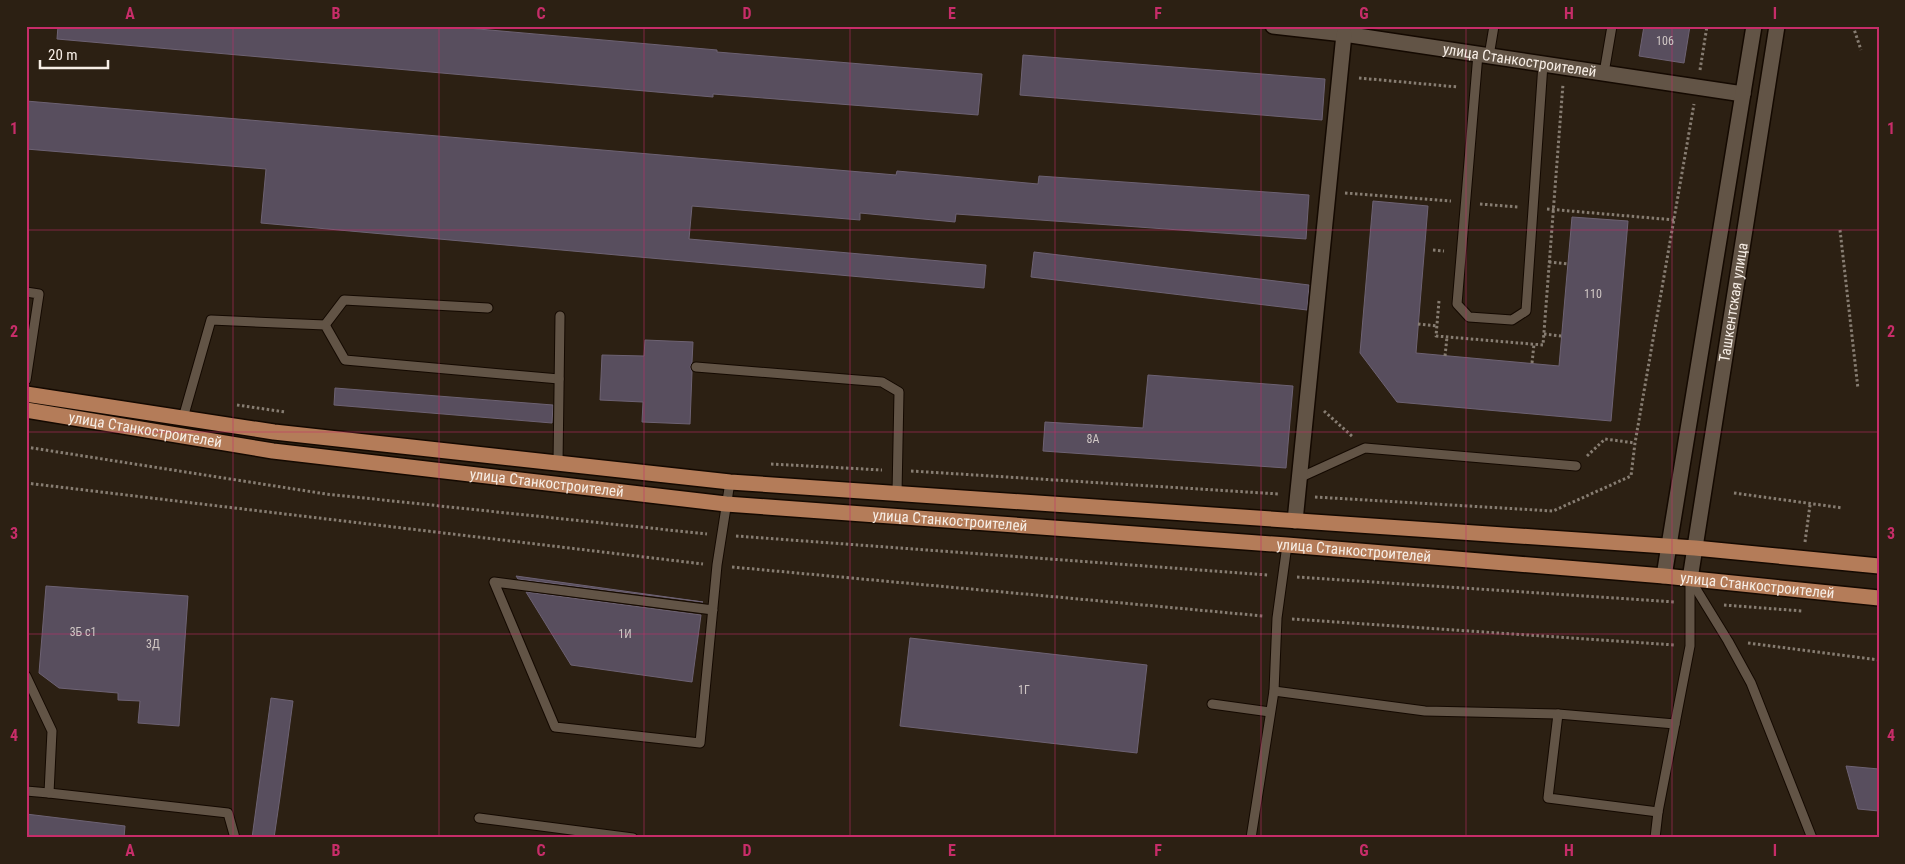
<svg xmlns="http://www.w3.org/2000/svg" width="1905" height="864" font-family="'Roboto Condensed',sans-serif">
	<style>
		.building { fill: #584e5e; stroke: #6d6273 }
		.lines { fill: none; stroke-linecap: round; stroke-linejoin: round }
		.lane-casing { stroke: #140901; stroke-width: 11 }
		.street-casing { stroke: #140901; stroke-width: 18 }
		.secondary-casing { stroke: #140901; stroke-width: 18 }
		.primary-casing { stroke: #140901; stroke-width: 18 }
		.path { stroke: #877d72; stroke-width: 3; stroke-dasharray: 2.5 2.5; stroke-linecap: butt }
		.lane { stroke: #625446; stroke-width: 9 }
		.street { stroke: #625446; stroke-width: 15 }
		.secondary { stroke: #625446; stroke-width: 15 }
		.primary { stroke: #b47c59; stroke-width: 15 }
		.grid { fill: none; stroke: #c72d69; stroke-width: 1; stroke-opacity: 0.55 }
		.labels { text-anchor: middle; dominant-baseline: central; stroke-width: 5; stroke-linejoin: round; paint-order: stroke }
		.number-label { font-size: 12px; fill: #cfc6c4 }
		.street-label { font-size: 15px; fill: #f7eee6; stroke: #2c2013 }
		.neatline { fill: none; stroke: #c72d69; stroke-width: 2 }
		.grid-label { font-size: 16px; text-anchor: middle; font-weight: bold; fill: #c72d69 }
	</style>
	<rect width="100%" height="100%" fill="#2c2013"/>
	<!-- building -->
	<g class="building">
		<polygon points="58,26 444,26 717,50 717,52 982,74 978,115 713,94 713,97 57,39"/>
		<polygon points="1644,26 1690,26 1684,63 1639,56"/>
		<polygon points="1023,55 1325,79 1322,120 1020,95"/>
		<polygon points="26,101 896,175 897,171 1038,184 1039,176 1309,195 1306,239 956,214 955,222 860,213 860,220 692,206 689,239 986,265 984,288 261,223 266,169 26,149"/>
		<polygon points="1373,201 1428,206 1416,353 1559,366 1572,217 1628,221 1611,421 1397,402 1360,353"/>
		<polygon points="1034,252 1309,285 1307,310 1031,277"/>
		<polygon points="645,340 693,342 692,362 690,367 692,372 690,424 642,422 643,402 600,400 602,355 644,356"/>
		<polygon points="1148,375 1293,386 1286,468 1043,451 1045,422 1143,428"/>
		<polygon points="335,388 553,405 552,423 334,405"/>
		<polygon points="516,576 703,602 518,579"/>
		<polygon points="46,586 188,596 179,726 138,723 140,701 118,700 118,693 59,688 39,673"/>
		<polygon points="526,592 701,615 692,682 571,665"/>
		<polygon points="910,638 1147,665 1137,753 900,726"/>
		<polygon points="271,698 293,701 280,797 274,838 252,838"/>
		<polygon points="1846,766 1879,769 1879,811 1858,809"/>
		<polygon points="26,814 125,826 124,838 26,838"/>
	</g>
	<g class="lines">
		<defs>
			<g id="lane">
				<polyline points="1478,54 1457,304 1469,317 1512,320 1526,311 1543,64"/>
				<polyline points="1489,56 1494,26"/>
				<polyline points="1604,73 1612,26"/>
				<polyline points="26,292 39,294 26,380"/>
				<polyline points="325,325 344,300 488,308"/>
				<polyline points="696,367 882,382 899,392 897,493"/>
				<polyline points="183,418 211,320 325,325 345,360 559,379"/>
				<polyline points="558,463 560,316"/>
				<polyline points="1299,478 1365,448 1576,466"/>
				<polyline points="1690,579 1728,641 1751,683 1812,838"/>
				<polyline points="713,610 494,582 555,727 700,743 717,565 730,482"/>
				<polyline points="26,676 52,731 49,793 228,813 235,838"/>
				<polyline points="1274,691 1425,711 1558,714 1675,724"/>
				<polyline points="1212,704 1270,712"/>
				<polyline points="1558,714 1548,798 1658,812"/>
				<polyline points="26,791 49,793"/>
				<polyline points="479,818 633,838"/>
				<polyline points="1251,838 1274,691 1277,618 1287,545"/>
				<polyline points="1655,838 1658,812 1690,646 1690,579"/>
			</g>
			<g id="street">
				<path id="s1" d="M1273,26L1344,34L1743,94"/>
				<polyline points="1295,521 1344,34"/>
			</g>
			<g id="secondary">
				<polyline points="1664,576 1754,26"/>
				<path id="s2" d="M1690,579L1777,26"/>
			</g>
			<g id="primary">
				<polyline points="26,394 274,432 730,482 1695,548 1879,566"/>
				<path id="s3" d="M26,410L273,451L726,504L1287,545L1664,576L1879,598"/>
			</g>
		</defs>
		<!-- lane casing -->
		<use href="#lane" class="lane-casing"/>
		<!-- street casing -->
		<use href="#street" class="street-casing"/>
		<!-- secondary casing -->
		<use href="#secondary" class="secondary-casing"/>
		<!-- primary casing -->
		<use href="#primary" class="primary-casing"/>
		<!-- path -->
		<g class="path">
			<polyline points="1853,26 1861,50"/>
			<polyline points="1700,70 1707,26"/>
			<polyline points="1359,78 1458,87"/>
			<polyline points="1345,193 1451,201"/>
			<polyline points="1480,204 1518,207"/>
			<polyline points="1547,209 1675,220"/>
			<polyline points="1840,230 1858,389"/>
			<polyline points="1433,250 1444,251"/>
			<polyline points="1549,262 1568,264"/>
			<polyline points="1439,301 1436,336 1543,345 1563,84"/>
			<polyline points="1418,324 1437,326"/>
			<polyline points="1544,334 1561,336"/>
			<polyline points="1445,356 1447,337"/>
			<polyline points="1532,363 1534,344"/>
			<polyline points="237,405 285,412"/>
			<polyline points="1324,411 1353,437"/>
			<polyline points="26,447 326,494 707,534"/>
			<polyline points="1587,456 1605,439 1635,443"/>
			<polyline points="771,464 882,470"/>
			<polyline points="911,471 1279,494"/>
			<polyline points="26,483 703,564"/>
			<polyline points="1734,493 1843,508"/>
			<polyline points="1315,497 1553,511 1631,476 1635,443 1694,104"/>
			<polyline points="736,536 1268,575"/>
			<polyline points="1805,542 1810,505"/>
			<polyline points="732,567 1263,616"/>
			<polyline points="1297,577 1675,602"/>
			<polyline points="1724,605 1802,611"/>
			<polyline points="1292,619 1675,645"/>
			<polyline points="1748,643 1879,660"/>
		</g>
		<!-- lane -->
		<use href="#lane" class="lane"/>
		<!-- street -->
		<use href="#street" class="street"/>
		<!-- secondary -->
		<use href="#secondary" class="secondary"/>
		<!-- primary -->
		<use href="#primary" class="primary"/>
	</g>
	<!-- grid -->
	<path class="grid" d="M233,26V838M439,26V838M644,26V838M850,26V838M1055,26V838M1261,26V838M1466,26V838M1672,26V838M26,230H1879M26,432H1879M26,634H1879"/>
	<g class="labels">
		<!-- number labels -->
		<g class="number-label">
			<text x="1665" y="41">106</text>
			<text x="1593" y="294">110</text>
			<text x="1093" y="439">8А</text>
			<text x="83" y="632">3Б с1</text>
			<text x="625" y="634">1И</text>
			<text x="153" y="644">3Д</text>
			<text x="1024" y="690">1Г</text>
		</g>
		<!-- street labels -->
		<g class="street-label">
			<text stroke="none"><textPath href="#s1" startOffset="249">улица Станкостроителей</textPath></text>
			<text stroke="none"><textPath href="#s2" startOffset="280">Ташкентская улица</textPath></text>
			<text stroke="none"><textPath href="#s3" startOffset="121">улица Станкостроителей</textPath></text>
			<text stroke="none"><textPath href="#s3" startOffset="526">улица Станкостроителей</textPath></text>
			<text stroke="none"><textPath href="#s3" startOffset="931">улица Станкостроителей</textPath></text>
			<text stroke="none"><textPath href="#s3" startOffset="1336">улица Станкостроителей</textPath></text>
			<text stroke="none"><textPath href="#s3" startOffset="1741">улица Станкостроителей</textPath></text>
		</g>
	</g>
	<!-- border -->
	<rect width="1905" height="864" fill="none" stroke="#2c2013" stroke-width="55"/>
	<!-- scale -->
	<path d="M40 60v8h68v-8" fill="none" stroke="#f7eee6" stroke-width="2.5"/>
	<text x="48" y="60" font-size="15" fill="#f7eee6" stroke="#2c2013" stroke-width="4" paint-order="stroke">20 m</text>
	<rect x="28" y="28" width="1850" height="808" class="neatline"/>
	<g class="grid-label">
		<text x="130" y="19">A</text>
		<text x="336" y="19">B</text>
		<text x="541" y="19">C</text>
		<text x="747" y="19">D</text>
		<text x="952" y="19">E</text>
		<text x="1158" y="19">F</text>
		<text x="1364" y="19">G</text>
		<text x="1569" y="19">H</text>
		<text x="1775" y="19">I</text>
		<text x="14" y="134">1</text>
		<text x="1891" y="134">1</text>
		<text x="14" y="337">2</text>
		<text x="1891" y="337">2</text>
		<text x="14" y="539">3</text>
		<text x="1891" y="539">3</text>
		<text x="14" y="741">4</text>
		<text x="1891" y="741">4</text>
		<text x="130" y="856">A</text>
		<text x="336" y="856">B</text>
		<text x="541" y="856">C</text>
		<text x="747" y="856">D</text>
		<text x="952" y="856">E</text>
		<text x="1158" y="856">F</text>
		<text x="1364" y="856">G</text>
		<text x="1569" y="856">H</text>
		<text x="1775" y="856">I</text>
	</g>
</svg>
